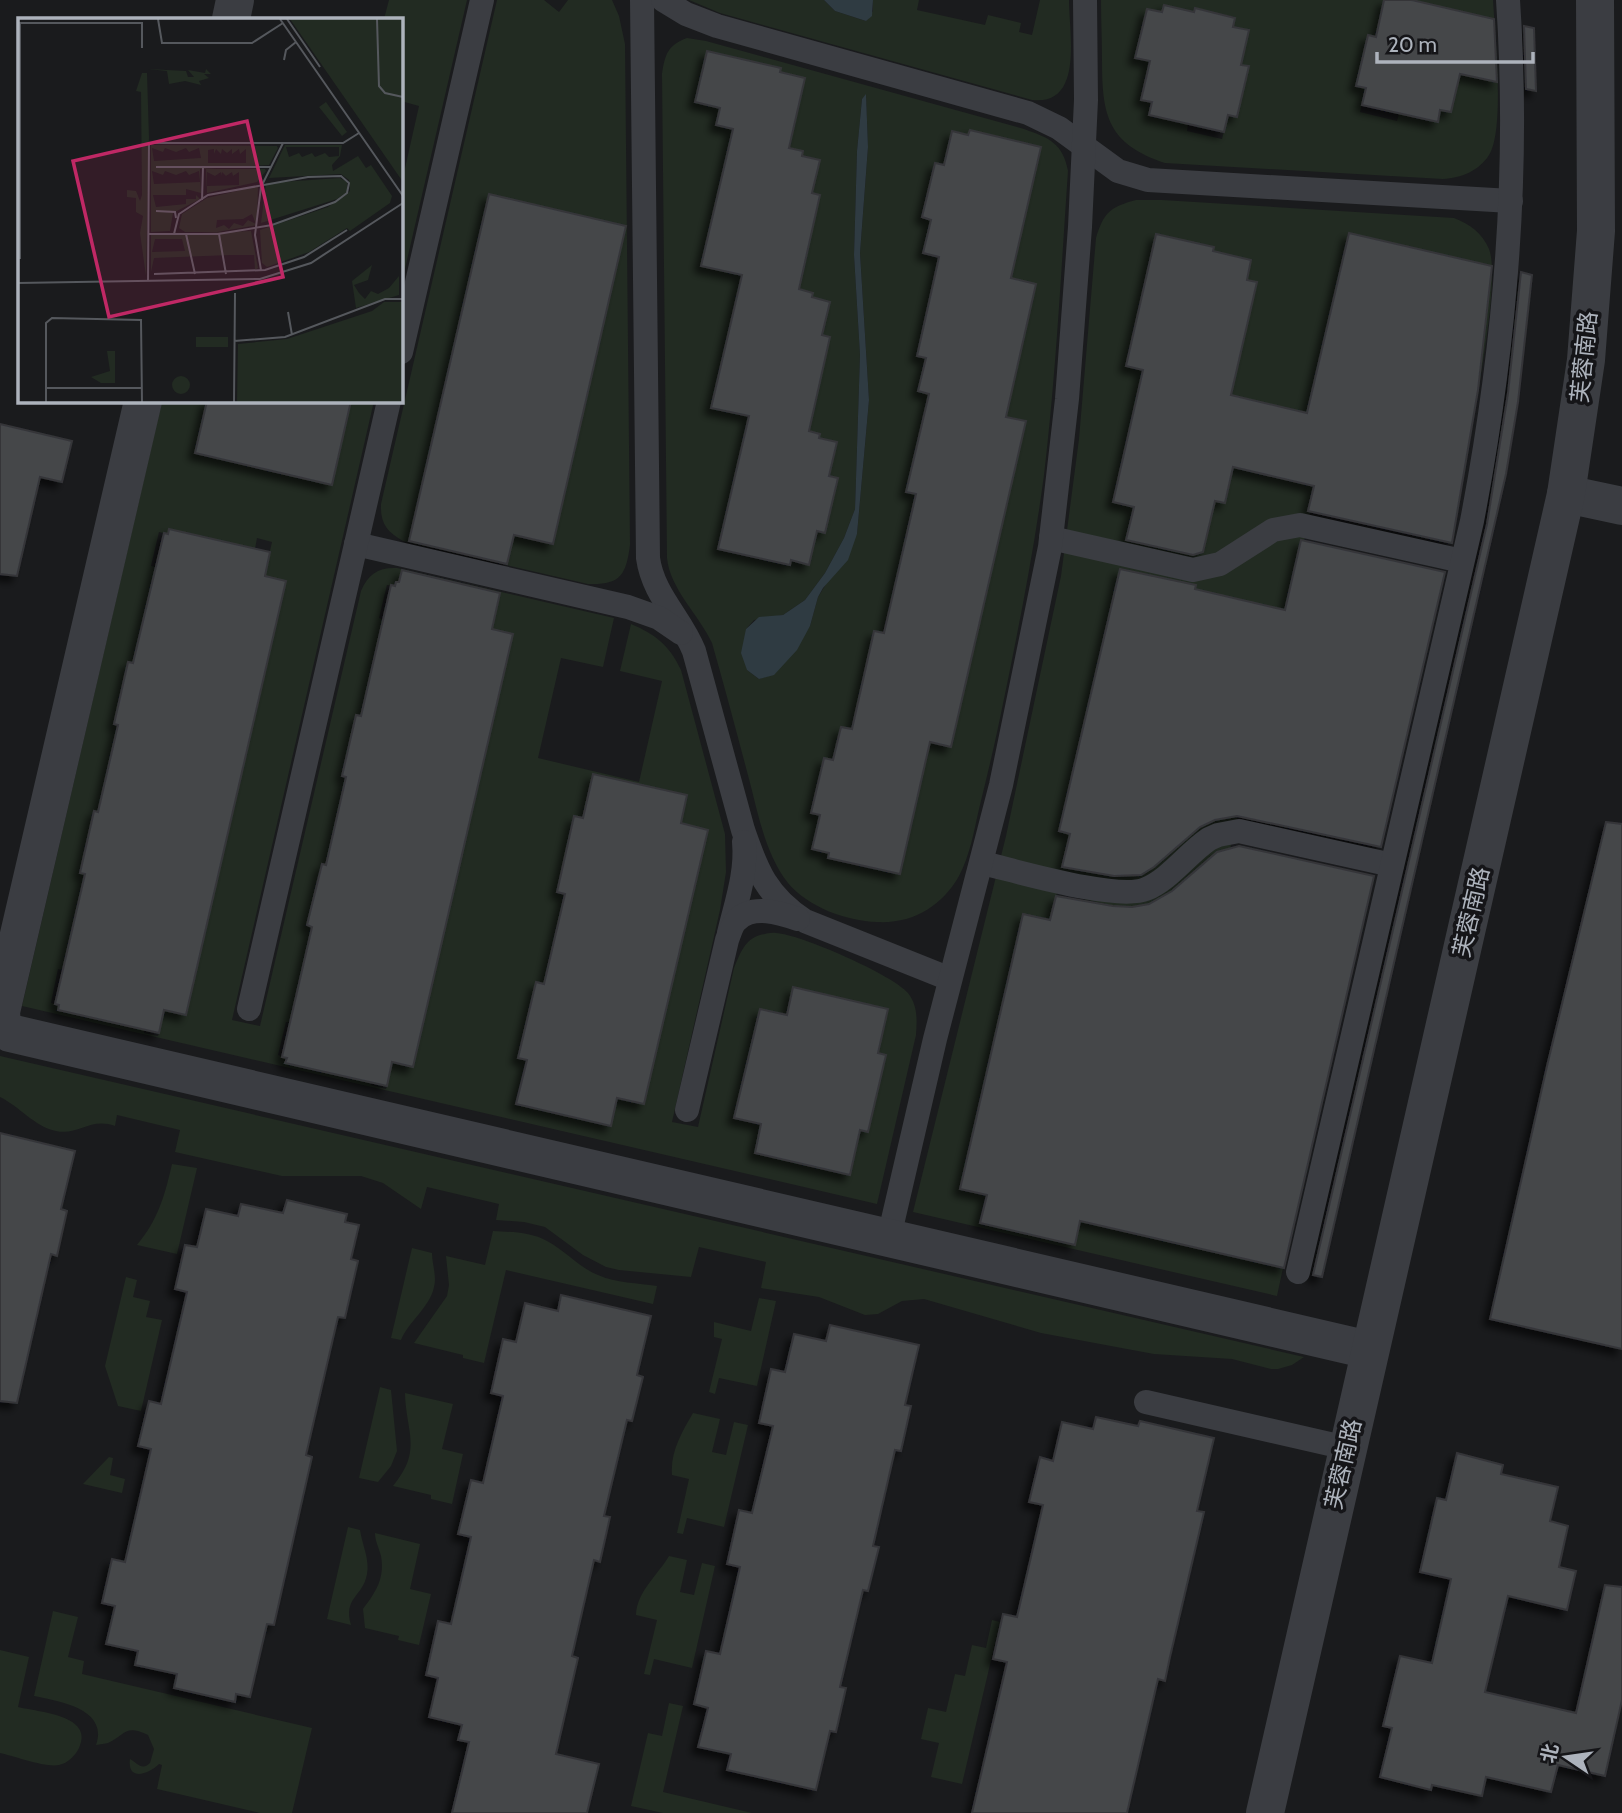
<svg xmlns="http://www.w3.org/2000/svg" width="1622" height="1813" font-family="Cabin,'Noto Sans SC',sans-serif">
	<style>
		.green { fill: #222b22; fill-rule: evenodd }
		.water { fill: #2f3b42 }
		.building { fill: #44464a; stroke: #343539; stroke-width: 2; filter: url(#shadow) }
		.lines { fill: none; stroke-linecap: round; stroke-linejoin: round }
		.service { stroke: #3b3d42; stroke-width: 24 }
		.minor { stroke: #3b3d42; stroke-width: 38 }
		.tertiary { stroke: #3b3d42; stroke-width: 38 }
		.labels { text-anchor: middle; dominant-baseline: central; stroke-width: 7; stroke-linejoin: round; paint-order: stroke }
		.street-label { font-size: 23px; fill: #adb3bc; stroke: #151518 }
		.inset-road { fill: none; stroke: #55585d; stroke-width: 2 }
		.view { fill: #c02865; fill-opacity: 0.15; stroke: #c02865; stroke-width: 3.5 }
		.inset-edge { fill: none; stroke: #adb3bc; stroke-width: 3.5 }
	</style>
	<defs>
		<filter id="shadow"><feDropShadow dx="-6" dy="6" stdDeviation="3.5" flood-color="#0009"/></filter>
	</defs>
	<rect width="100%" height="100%" fill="#1a1b1d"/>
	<!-- green -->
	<g class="green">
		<polygon points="389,0 467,0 401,286 401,186 419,106 401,101 401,19 384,19"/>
		<path d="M497,0H544L559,12L568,0H612L619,16L625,44L630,545C626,576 620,585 588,584L403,541C387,532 380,523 381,504ZM489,194L626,226L553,544L415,512L431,446L474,455L432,438L446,378L489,387L448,370L459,322L500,332L503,320L462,310L473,262L516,272L518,265L475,255Z"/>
		<path d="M689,0H824L835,11L866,21L873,11V0H919L917,10L985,25L988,15L1021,23L1019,32L1032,35L1040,0H1069C1069,33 1084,106 1032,100L720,13Z"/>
		<path d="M1101,0H1402L1383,3L1376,37L1368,35L1357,86L1366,88L1360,112L1397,121L1399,114L1437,122L1440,110L1451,112L1460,74L1474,77L1442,7L1412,0H1493C1495,33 1505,130 1489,155C1479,171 1461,178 1443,179L1165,163C1108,144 1102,116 1102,61C1102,41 1101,20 1101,0ZM1164,5L1194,12L1195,8L1235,17L1233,27L1249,30L1241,65L1249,67L1237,116L1228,115L1222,139L1187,131L1188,124L1149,115L1152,102L1141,99L1150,61L1136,58L1147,9L1162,12Z"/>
		<path d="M687,38L706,41L1024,129C1049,138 1063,143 1068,171C1061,272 1056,374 1044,475C1033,558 1016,641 999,723C993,752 986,780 979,809C974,831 970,855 959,876C942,906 913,924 877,922C846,921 808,907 788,883C765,854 758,813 749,779C737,734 725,688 712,643C699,615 670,589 667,558L662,74C665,54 668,45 687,38ZM780,72L805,78L792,134L716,125L720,108L695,102ZM866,95L868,147L860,253L869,400L857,534L818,597L810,626L774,674L759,679L747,670L746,629L754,620L783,615L805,600L825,573L844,538L855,509L860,355L854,255L857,151L862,99ZM970,130L1041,147L1030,195L994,187L1011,278L1036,285L1006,417L1025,421L908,528L916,494L907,492L935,395L918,391L926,358L917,355L940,257L931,220L922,217L934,163L944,165L952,131L968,135ZM732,135L803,151L802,156L819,160L812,193L820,196L808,250L772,282L701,266L756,192L720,183ZM741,276L813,292L812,297L829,302L822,335L830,338L818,391L782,424L711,408L722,360L758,368L767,333L730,324ZM749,417L820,434L819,438L837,442L829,476L838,479L825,532L817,531L809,564L791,560L790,565L719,549ZM891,599L908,603L951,747L930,742L919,791L883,783L875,817L911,826L900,874L813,849L820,815L811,813L824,759L833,760L841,727L858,731Z"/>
		<path d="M1136,200H1162L1454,218C1470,224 1482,233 1489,249C1499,275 1482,364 1478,395L1462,392L1491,266L1348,233L1291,481L1316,487L1304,541H1301L1141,1235L1283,1268L1277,1296L913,1212L1006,836L1061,576L1079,439L1096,238C1104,212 1110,207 1136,200ZM1156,234L1214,247L1213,251L1251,260L1247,280L1256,282L1183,379L1126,365L1137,319L1160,324L1145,280ZM1120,568L1179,582L1118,845L1059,831ZM1057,893L1150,914L1074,1245L980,1223L987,1195L960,1188L1023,915L1050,920Z"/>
		<path d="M162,401H207L196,453L331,485L351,401H374L232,1020L260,1026L361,591C368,574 379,567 397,568L614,618L603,667L561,658L538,758L639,782L662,681L620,671L631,624C655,634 670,646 681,670L725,834L726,872L720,910L672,1122L698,1127L734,968C740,954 744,940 760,935C764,934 772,932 776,933C800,934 893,975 908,993C918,1006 917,1020 916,1035L877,1204L22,1006ZM169,529L255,549L257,538L272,542L158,1036L144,1033V1030L58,1010L59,1005L51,1003L58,969L67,971L64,965L78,903L90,875L80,872L94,812L105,814L125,726L128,662L139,664L140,634L155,572L160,568L151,566L159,532L168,534ZM397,582L482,601L499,596L492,629L513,634L413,1067L392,1062L386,1089L371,1085V1083L286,1063L287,1058L278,1055L286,1022L294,1023L317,928L307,925L321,864L333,866L328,854L335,823L370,831L371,827L336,819L344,787L353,779L342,776L356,715L366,717L387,621L379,618L387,585L395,586ZM593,774L687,795L681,823L708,830L644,1104L617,1098L610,1126L517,1104L527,1060L518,1058L536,982L544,984L565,894L557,892L574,816L583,818ZM793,987L888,1009L850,1174L755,1153L761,1124L735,1117L760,1009L787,1015Z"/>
		<path d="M0,1056L1304,1357L1292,1365L1278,1369H1271L1232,1359L1154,1354L1041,1333L924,1299L902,1301L878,1314L865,1315L819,1297L761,1288L766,1262L699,1247L691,1277L619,1270L606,1267L583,1255L545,1227L524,1222L496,1220L499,1204L427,1187L421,1209L383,1183L361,1176H282L175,1152L180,1130L117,1115L115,1126C90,1117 78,1136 56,1131C35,1127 19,1106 0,1097Z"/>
		<path d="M172,1164L197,1168L177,1254L137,1245C158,1220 165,1195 172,1164Z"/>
		<path d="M493,1231C512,1232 531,1232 547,1241C566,1251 578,1267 598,1275C616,1283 638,1283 657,1286L653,1304L506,1270L484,1363L463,1358V1355L414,1343L447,1296L449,1285L446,1256L485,1265Z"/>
		<path d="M412,1248L432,1253C432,1264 437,1276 434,1287C430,1307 409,1321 401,1340L391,1338Z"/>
		<polygon points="126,1277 137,1280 133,1297 150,1301 146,1317 162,1320 141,1411 118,1406 105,1366"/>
		<polygon points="759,1298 776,1301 757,1386 719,1378 715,1394 709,1392 722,1339 714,1337 714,1322 751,1331"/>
		<polygon points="380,1387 391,1390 397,1451 391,1466 378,1482 359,1478"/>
		<path d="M405,1393L453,1404L442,1449L463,1454L452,1504L431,1499V1495L393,1486C423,1450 406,1433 405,1393Z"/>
		<path d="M693,1413L720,1419L712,1452L726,1455L734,1422L748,1425L724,1527L687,1518L683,1534L677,1533L689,1479L672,1475C670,1452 682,1432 693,1413Z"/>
		<polygon points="109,1457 113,1458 110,1475 125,1479 122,1493 83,1484"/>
		<path d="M348,1527L360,1530C362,1544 370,1560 367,1574C363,1597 343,1597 351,1625L327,1619Z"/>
		<path d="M375,1533L420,1544L410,1589L431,1594L419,1645L398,1640L399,1636L365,1628L363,1609C376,1592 385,1578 381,1556C379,1548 375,1541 375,1533Z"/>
		<path d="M669,1556L687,1560L680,1592L694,1595L702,1563L715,1566L692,1668L654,1659L650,1675L644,1674L657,1620L636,1615C637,1591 658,1575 669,1556Z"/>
		<path d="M53,1611L78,1617L68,1657L84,1661L82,1674L312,1728L292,1813H260L157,1789L162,1765L159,1764C148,1775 127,1781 130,1759C137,1763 142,1771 150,1763L154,1749L148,1735C124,1724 126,1735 108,1743C105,1744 100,1744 96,1745C109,1708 57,1701 34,1696Z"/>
		<polygon points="992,1620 1000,1622 962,1784 931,1777 939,1743 921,1739 928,1708 946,1712 955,1674 965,1676 972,1645 986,1648"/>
		<path d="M0,1650L29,1657L18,1707C38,1712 95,1715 79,1748C75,1756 68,1763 59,1765C46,1768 14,1756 0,1753Z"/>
		<polygon points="669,1703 683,1706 663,1792 752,1813 663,1813 631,1806 648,1733 662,1736"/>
	</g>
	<!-- water -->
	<g class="water">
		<polygon points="824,0 873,0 872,16 866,21 835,11"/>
		<polygon points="866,94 868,147 860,253 869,400 857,534 848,560 823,588 818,597 810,626 797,650 774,675 759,679 747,670 741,653 746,629 759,617 783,615 805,600 825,573 844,538 855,509 860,355 854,255 857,151 862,99"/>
	</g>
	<!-- building -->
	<g class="building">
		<polygon points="1384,0 1412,0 1494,19 1497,82 1460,74 1451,112 1440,110 1438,122 1362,105 1366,88 1356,86 1368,35 1376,37"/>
		<polygon points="1164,5 1194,12 1195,8 1235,18 1233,27 1249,30 1241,65 1249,66 1237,117 1228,115 1224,132 1149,115 1152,102 1141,100 1150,61 1135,58 1147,9 1162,12"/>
		<polygon points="1524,26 1534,28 1536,91 1526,89"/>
		<polygon points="707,51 781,68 780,72 805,78 789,148 803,151 802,156 820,160 812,193 820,195 799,289 813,293 812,297 830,302 822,335 830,337 809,431 820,434 819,438 837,442 829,476 838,478 825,533 817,531 809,565 791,560 790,565 718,549 749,416 711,408 742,275 701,266 733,129 716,125 720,108 695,102"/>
		<polygon points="970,130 1041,147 1011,278 1036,284 1006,417 1026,421 951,747 930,742 900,874 828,858 829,853 812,849 820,815 811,813 824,758 833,760 841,727 852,729 874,631 884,633 916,494 906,492 929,394 918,391 926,358 917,356 939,257 923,253 931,220 922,217 935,163 944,165 952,131 968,135"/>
		<polygon points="489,194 626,226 553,544 514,535 507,564 409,541"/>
		<polygon points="1349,233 1492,266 1478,390 1452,543 1308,511 1314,486 1233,467 1225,503 1215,501 1203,552 1193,555 1126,540 1134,507 1113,502 1143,370 1126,366 1156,234 1214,247 1213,251 1251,260 1247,280 1257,282 1231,395 1307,413"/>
		<polygon points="1521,272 1532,275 1518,402 1506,474 1322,1277 1313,1275 1487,524 1508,393"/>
		<polygon points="207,401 351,401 332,485 195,453"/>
		<polygon points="0,424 72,441 62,482 40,477 17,576 0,574"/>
		<polygon points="169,529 270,552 265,576 286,581 186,1015 164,1010 159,1033 58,1010 59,1005 55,1004 85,874 80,873 94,811 98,812 118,725 114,724 128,662 133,663 164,533 168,534"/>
		<polygon points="1301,540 1445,572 1381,847 1237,816 1215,820 1200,827 1154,867 1141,875 1114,876 1062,867 1070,834 1059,831 1120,569 1196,585 1195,589 1285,610"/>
		<polygon points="402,570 500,593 492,629 513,634 413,1067 392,1062 387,1086 285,1063 287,1058 282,1057 312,927 307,925 322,864 326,865 346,777 342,776 356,715 361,716 391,585 395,586 396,582 399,582"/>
		<polygon points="593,774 687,795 681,823 708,830 644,1104 617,1098 611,1126 516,1104 527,1060 518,1058 536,982 544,984 565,894 557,892 574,816 583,818"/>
		<polygon points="1606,822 1622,824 1622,1349 1490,1319 1547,1066"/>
		<polygon points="1239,846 1374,876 1284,1268 1080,1221 1075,1245 980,1223 987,1195 960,1189 1023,914 1050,920 1056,896 1113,906 1132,907 1149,904 1172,891 1217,852"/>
		<polygon points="793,987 888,1009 878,1053 886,1055 868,1132 860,1130 850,1175 755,1153 761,1124 734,1118 760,1009 787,1015"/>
		<polygon points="0,1133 75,1151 61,1209 67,1211 57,1256 51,1254 17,1403 0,1401"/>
		<polygon points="287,1200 347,1214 345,1222 359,1225 351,1259 358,1261 345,1318 338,1317 306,1455 312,1457 274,1625 267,1624 250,1697 236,1694 235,1702 174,1688 177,1674 135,1665 138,1651 106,1644 115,1606 102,1603 112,1559 125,1562 151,1449 138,1446 149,1401 161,1404 187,1292 175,1289 185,1245 197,1247 206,1209 238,1216 241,1204 283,1213"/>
		<polygon points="561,1295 651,1316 637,1375 643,1377 632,1421 627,1420 604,1516 610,1517 600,1562 594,1560 572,1656 578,1658 556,1754 599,1764 587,1813 452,1813 469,1742 458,1740 462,1725 429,1717 438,1678 426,1675 438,1621 451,1624 471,1537 458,1534 471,1480 483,1483 503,1396 491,1393 503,1339 516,1342 525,1303 558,1311"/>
		<polygon points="830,1325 919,1345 905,1405 911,1406 901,1451 895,1450 873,1546 879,1547 868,1591 863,1590 840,1687 846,1688 836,1732 830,1731 816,1790 727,1770 731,1754 698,1747 708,1708 694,1704 706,1651 720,1654 740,1567 727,1564 739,1510 752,1513 773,1426 759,1423 771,1369 785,1372 794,1334 826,1341"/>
		<polygon points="1096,1417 1138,1426 1140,1421 1214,1438 1197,1511 1204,1512 1170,1657 1165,1681 1158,1679 1127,1813 972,1813 1007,1662 993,1659 1003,1614 1017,1617 1043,1505 1029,1502 1040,1457 1053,1461 1062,1422 1093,1429"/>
		<polygon points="1457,1453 1503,1465 1501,1474 1558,1487 1550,1521 1568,1526 1559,1567 1576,1571 1567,1610 1508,1596 1485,1692 1576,1713 1605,1585 1622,1587 1622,1700 1605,1776 1558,1765 1551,1792 1486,1777 1482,1796 1432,1785 1431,1790 1380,1777 1392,1728 1383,1726 1400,1656 1432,1663 1451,1579 1420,1572 1437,1498 1446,1500"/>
	</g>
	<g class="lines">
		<!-- service -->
		<g class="service">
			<path d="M642,0L648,558C653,595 681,618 694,651L743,830C757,871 767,896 805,921L950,979"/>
			<polyline points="663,0 686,14 717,26 1028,113 1059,128 1118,171 1148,180 1511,201"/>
			<polyline points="401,352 482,0"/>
			<polyline points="1051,538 1193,570 1220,564 1273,530 1300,525 1462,561"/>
			<polyline points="356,544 628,607 659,618 681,633"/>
			<path d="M982,863C1017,871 1117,901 1146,889C1170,879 1187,854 1209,839L1218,835L1239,831L1392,865"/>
			<path d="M729,933C736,903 747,873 744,842"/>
			<polyline points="249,1009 389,401"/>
			<path d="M687,1110L727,940C729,935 732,924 737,920C753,904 780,913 798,919"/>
			<polyline points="889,1237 935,1039 1001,785 1050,547 1067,399 1080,227 1086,100 1085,0"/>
			<path d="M1298,1272L1472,521C1505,349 1520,175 1508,0"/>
			<polyline points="1146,1402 1347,1448"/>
		</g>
		<!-- minor -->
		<g class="minor">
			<polyline points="231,19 235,0"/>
			<polyline points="143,401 1,1012 2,1024 10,1033 1369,1350"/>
			<polyline points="1566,494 1622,506"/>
		</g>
		<!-- tertiary -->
		<polyline class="tertiary" points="1265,1813 1566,494 1586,360 1596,231 1595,0"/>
	</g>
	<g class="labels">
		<!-- street labels -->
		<g class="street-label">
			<text transform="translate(1584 357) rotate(-84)">芙蓉南路</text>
			<text transform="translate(1471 912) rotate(-77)">芙蓉南路</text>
			<text transform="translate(1343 1464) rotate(-77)">芙蓉南路</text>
		</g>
	</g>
	<!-- overview -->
	<g transform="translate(18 18)">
		<rect width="385" height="385" fill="#1a1b1d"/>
		<path d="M272,1H385V164ZM130,51L168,53L170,59H176L170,52L187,55L188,51L193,56H186L191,60L181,63L183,67L167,63L151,66L149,53ZM124,55H129L131,120L128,258L122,215L125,198L118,194V180L109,179V172L118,173L122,183L124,177L123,74L118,73ZM308,84L329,114L324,118L301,89ZM133,127L259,128L260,130L251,147L182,151L183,175L168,171V181H178V177L182,181L155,195L152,213L133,214ZM134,130L145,134L147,130L158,134L168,130L171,134L181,130L183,140L136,143ZM196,131V136L198,131L203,136L204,131L209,135L214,131V136L221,131L222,136L228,131V145H190V132ZM134,153L145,157L147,153L158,157L168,153L171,157L181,153L182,164L136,166ZM135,177H168V186L138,189ZM267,127H324L322,138L314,147L315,153L340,138L348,150L353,147L374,178L372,185L332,213L329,210L291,234L249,249L244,245L242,212L310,189L332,173L331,162L323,156L251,160ZM268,129H321V138L311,139L307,135L297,139L294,135L284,139L281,135L271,139ZM188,151H247L248,153L239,164L189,175ZM189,154L197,158L203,154V158L204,154L208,158L214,154L215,158L221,154V167L189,168ZM322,160L329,164V174L319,181L243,205L248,165ZM240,168L239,207L199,214H167L161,210L164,196L189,180ZM234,196L238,206L230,202L225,208L216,205L211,211L206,207L198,210L199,202L225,201ZM233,213L240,250L237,252L236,237H212L136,240L133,254V217ZM137,221H164L167,233L134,234ZM354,247L350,262L336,267L341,275L347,281L353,273L360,276L371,270L381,258V277L338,290L334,263ZM366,284H385V384H219L220,326L269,321L354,293ZM178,319H210V329H178ZM89,333H97V365H83L73,359L92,353ZM154 367a9 9 0 1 1 18 0a9 9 0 1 1-18 0Z" fill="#222b22" fill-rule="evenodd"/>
		<path class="inset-road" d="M140,1L144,25H234L265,5M262,1L385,178M269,1L302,49M359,1L361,68L367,75L385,79M0,5H124V30M2,5V241M266,42L268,32L278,24M138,149H253M184,182L185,149M138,193L157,194L158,200M130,216H200L254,207L317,184L329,175L331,165L323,158L290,159L190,177L161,196L156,216M168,216L177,256M201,216L208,256M243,252L237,217L243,169L265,125M136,256L247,252L286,239L329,212M130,264L131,125H325L341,115M0,265L242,261L293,245L385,185M270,294L274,317M216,323L267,319L367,281H385M28,370H124M28,384V305L34,300L123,302L124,384M216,384L217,275"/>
		<path class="view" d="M229,103L265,259L91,299L55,143Z"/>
		<rect width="385" height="385" class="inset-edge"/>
	</g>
	<!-- north arrow -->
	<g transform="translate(1566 1757) rotate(283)" stroke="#151518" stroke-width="5" paint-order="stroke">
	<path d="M0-5L12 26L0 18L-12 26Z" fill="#adb3bc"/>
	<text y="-10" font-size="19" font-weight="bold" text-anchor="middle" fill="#adb3bc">北</text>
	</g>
	<!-- scale -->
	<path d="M1377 52v10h156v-10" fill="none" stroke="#adb3bc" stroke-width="3.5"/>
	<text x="1388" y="52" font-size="21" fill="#adb3bc" stroke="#151518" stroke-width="5" paint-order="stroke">20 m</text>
</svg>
